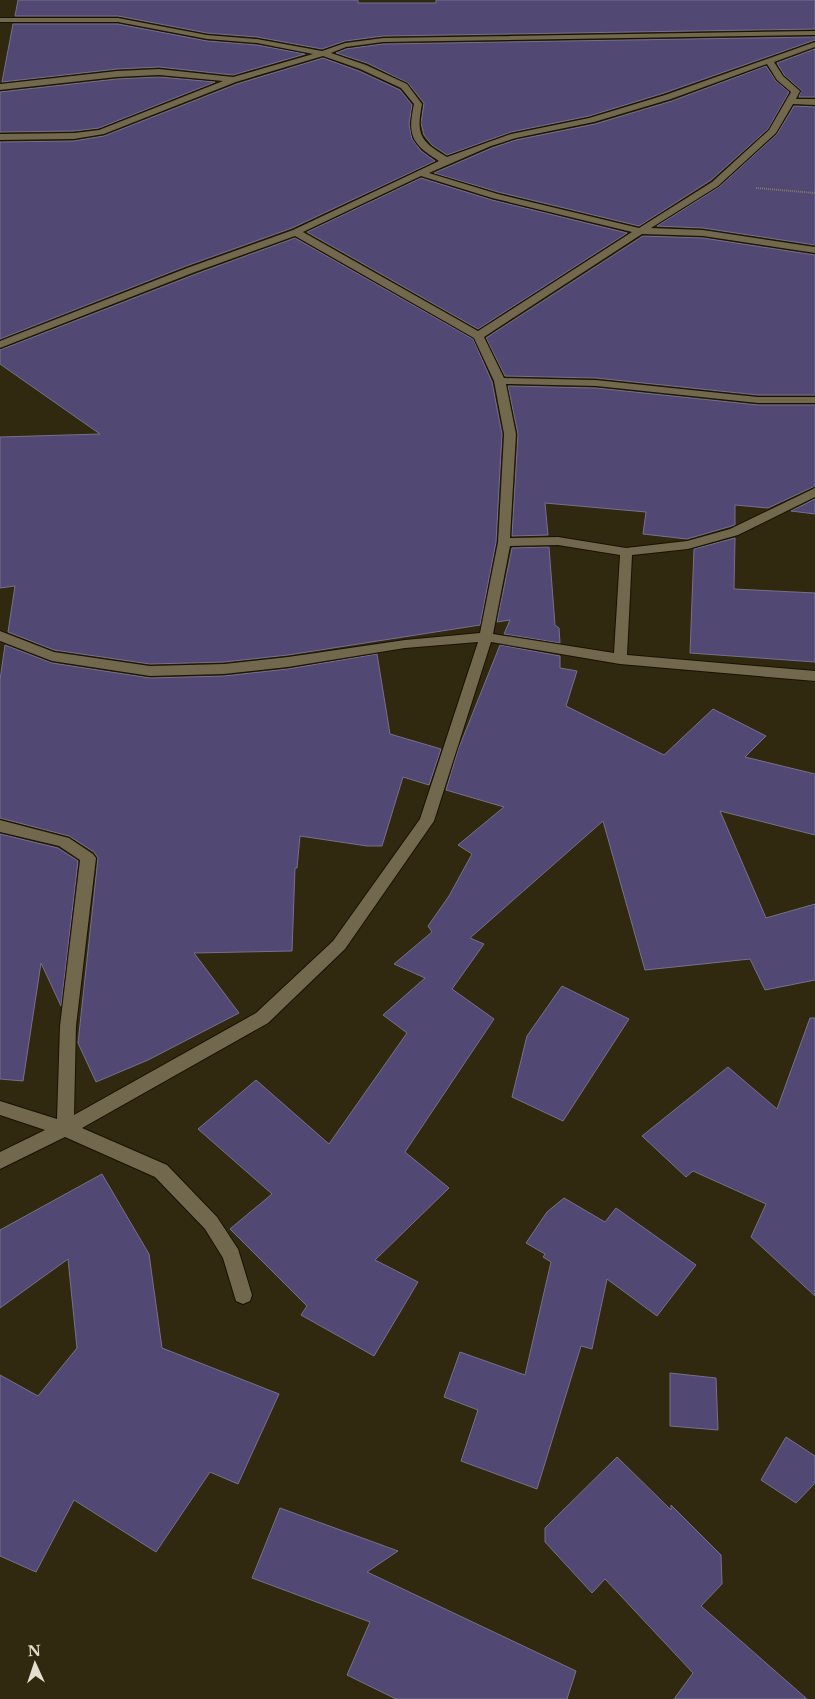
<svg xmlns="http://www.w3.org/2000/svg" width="815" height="1699" font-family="'Libre Baskerville',serif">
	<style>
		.building { fill: #514873; stroke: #75718c }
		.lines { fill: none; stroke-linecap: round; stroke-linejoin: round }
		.street-casing { stroke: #191100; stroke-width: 2 }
		.path { stroke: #817a65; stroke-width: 2; stroke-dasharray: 1 1; stroke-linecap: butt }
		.street { fill: #71684d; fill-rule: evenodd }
	</style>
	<rect width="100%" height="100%" fill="#31290f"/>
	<!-- building -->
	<g class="building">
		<polygon points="18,0 358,0 358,3 436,3 436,0 815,0 815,29 383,36 345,41 322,49 257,37 207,33 118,16 15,16"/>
		<polygon points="13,24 118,24 207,41 257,45 305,54 233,75 159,67 117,69 2,82"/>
		<polygon points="815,37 815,40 664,93 589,116 511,132 447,155 432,145 424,135 421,123 424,103 408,83 367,63 336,53 346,49 383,44"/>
		<polygon points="815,49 815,97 799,97 801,90 784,75 777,63"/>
		<polygon points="323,58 359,71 400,90 412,105 409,124 412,139 421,151 435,161 292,228 186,266 0,339 0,142 74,141 104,136 237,84"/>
		<polygon points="766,66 776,81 789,92 768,129 711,180 639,226 498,192 434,173 492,148 516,140 595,124 672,101"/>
		<polygon points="159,77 215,82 99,128 74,131 0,132 0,92 117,79"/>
		<polygon points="794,106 815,107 815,245 703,228 657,226 719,187 777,134"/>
		<polygon points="421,178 492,200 627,233 478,329 307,232"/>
		<polygon points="643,236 703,238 815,255 815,395 758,395 596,378 505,376 486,338"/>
		<polygon points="295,238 473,339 492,382 502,434 496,542 480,625 288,655 224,662 150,664 54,650 8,632 15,586 0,588 0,437 100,434 0,364 0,350 196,274"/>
		<polygon points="508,386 596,388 758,405 815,405 815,486 768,508 735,505 735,525 687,539 643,534 646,512 545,503 548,535 512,536 518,434"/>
		<polygon points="815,499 815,514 791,511"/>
		<polygon points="735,538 734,589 815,593 815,662 690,653 694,549"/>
		<polygon points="549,547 555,625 559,628 560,643 504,634 510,620 497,622 512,548"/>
		<polygon points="5,645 52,663 150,678 224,676 288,669 377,654 390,734 441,749 429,785 403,777 382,846 367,846 300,836 297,868 295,868 292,951 194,953 239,1013 148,1060 96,1082 78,1043 98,858 94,852 69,836 0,818 0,680"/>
		<polygon points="500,645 560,656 560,668 577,671 566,706 664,755 713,709 766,736 745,757 815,774 815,835 720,811 766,918 815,904 815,980 765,990 750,959 645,970 603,821 470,938 484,944 452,989 494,1019 405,1152 449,1188 375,1260 418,1282 374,1356 301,1315 307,1306 230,1229 272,1194 198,1129 256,1080 329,1144 407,1033 383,1015 425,978 394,964 432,932 428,926 449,896 472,854 458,845 504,807 446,790 458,750"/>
		<polygon points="0,834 58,848 78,861 61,1006 41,963 23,1081 0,1079"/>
		<polygon points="562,986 629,1019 563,1121 512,1097 527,1036"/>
		<polygon points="810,1018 815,1018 815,1296 751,1237 766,1204 693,1171 686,1177 642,1136 728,1067 777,1109"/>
		<polygon points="102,1174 149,1254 162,1348 279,1394 238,1484 210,1472 156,1552 74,1500 36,1572 0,1556 0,1375 38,1396 77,1348 68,1259 0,1308 0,1230"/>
		<polygon points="564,1198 605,1222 616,1208 696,1265 657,1316 607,1279 592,1349 581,1346 537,1489 461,1461 478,1410 444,1397 460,1352 525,1375 551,1262 543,1257 545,1254 526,1243 547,1212"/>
		<polygon points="670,1373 716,1378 718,1430 670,1426"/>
		<polygon points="786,1437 815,1456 815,1483 796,1503 761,1480"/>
		<polygon points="617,1457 671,1510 671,1505 721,1555 722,1584 701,1606 807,1699 674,1699 693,1673 605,1579 592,1593 545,1542 545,1528"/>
		<polygon points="280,1508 398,1551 367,1572 576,1671 567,1699 396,1699 347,1675 370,1622 252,1578"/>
	</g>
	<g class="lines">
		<defs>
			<path id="street" d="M0,18H118L207,35L257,39L322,51L345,43L383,38L815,31V35L383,42L346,47L331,53L366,65L407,84L422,104C416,135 420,141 447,157L511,134L589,118L665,95L815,42V47L774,62L783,76L800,91L796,99H815V105L793,104L776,133L718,186L651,228L703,230L815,247V253L703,236L642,234L484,337L504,378L596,380L758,397H815V403H758L596,386L506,384L516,434L510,538L558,537L626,548L687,541L730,529L815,488V497L738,535L688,549L632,555L627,655L815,671V681L620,664L491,642L434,821L345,949L268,1023L82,1128L167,1165L217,1217L238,1249L252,1295L250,1301L243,1304L236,1301L223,1258L205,1229L155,1177L65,1137L0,1169V1152L45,1130L0,1115V1101L57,1119L60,1026L80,860L59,846L0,832V820L69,838L93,854L96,858L76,1026L74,1115L256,1013L333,941L420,819L478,642L405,648L288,667L224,674L150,676L52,661L0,641V631L54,652L150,666L224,664L288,657L405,640L480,633L498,542L504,434L494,381L474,338L295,236L195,272L0,348V341L187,268L293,230L439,161C412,144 407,136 414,104L401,88L360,69L323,56L236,82L104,134L74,139L0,140V134L74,133L99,130L223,81L159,75L117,77L0,90V84L117,71L159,69L233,77L313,54L257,43L207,39L118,22H0ZM767,64L777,80L791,92L769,130L712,182L639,228L498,194L429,173L491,146L516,138L594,122L671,99ZM421,176L492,198L632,232L478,331L303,232ZM558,545L620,555L614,653L493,634L510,546Z"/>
		</defs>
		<!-- street casing -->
		<use href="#street" class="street-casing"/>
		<!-- path -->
		<polyline class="path" points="756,188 815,193"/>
		<!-- street -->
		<use href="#street" class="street"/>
	</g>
	<!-- north arrow -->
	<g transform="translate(35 1664) rotate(357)" stroke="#31290f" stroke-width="4" paint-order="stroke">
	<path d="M0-4L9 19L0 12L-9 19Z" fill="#e3decf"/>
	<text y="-8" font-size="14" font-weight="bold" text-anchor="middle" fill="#e3decf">N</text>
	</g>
</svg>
